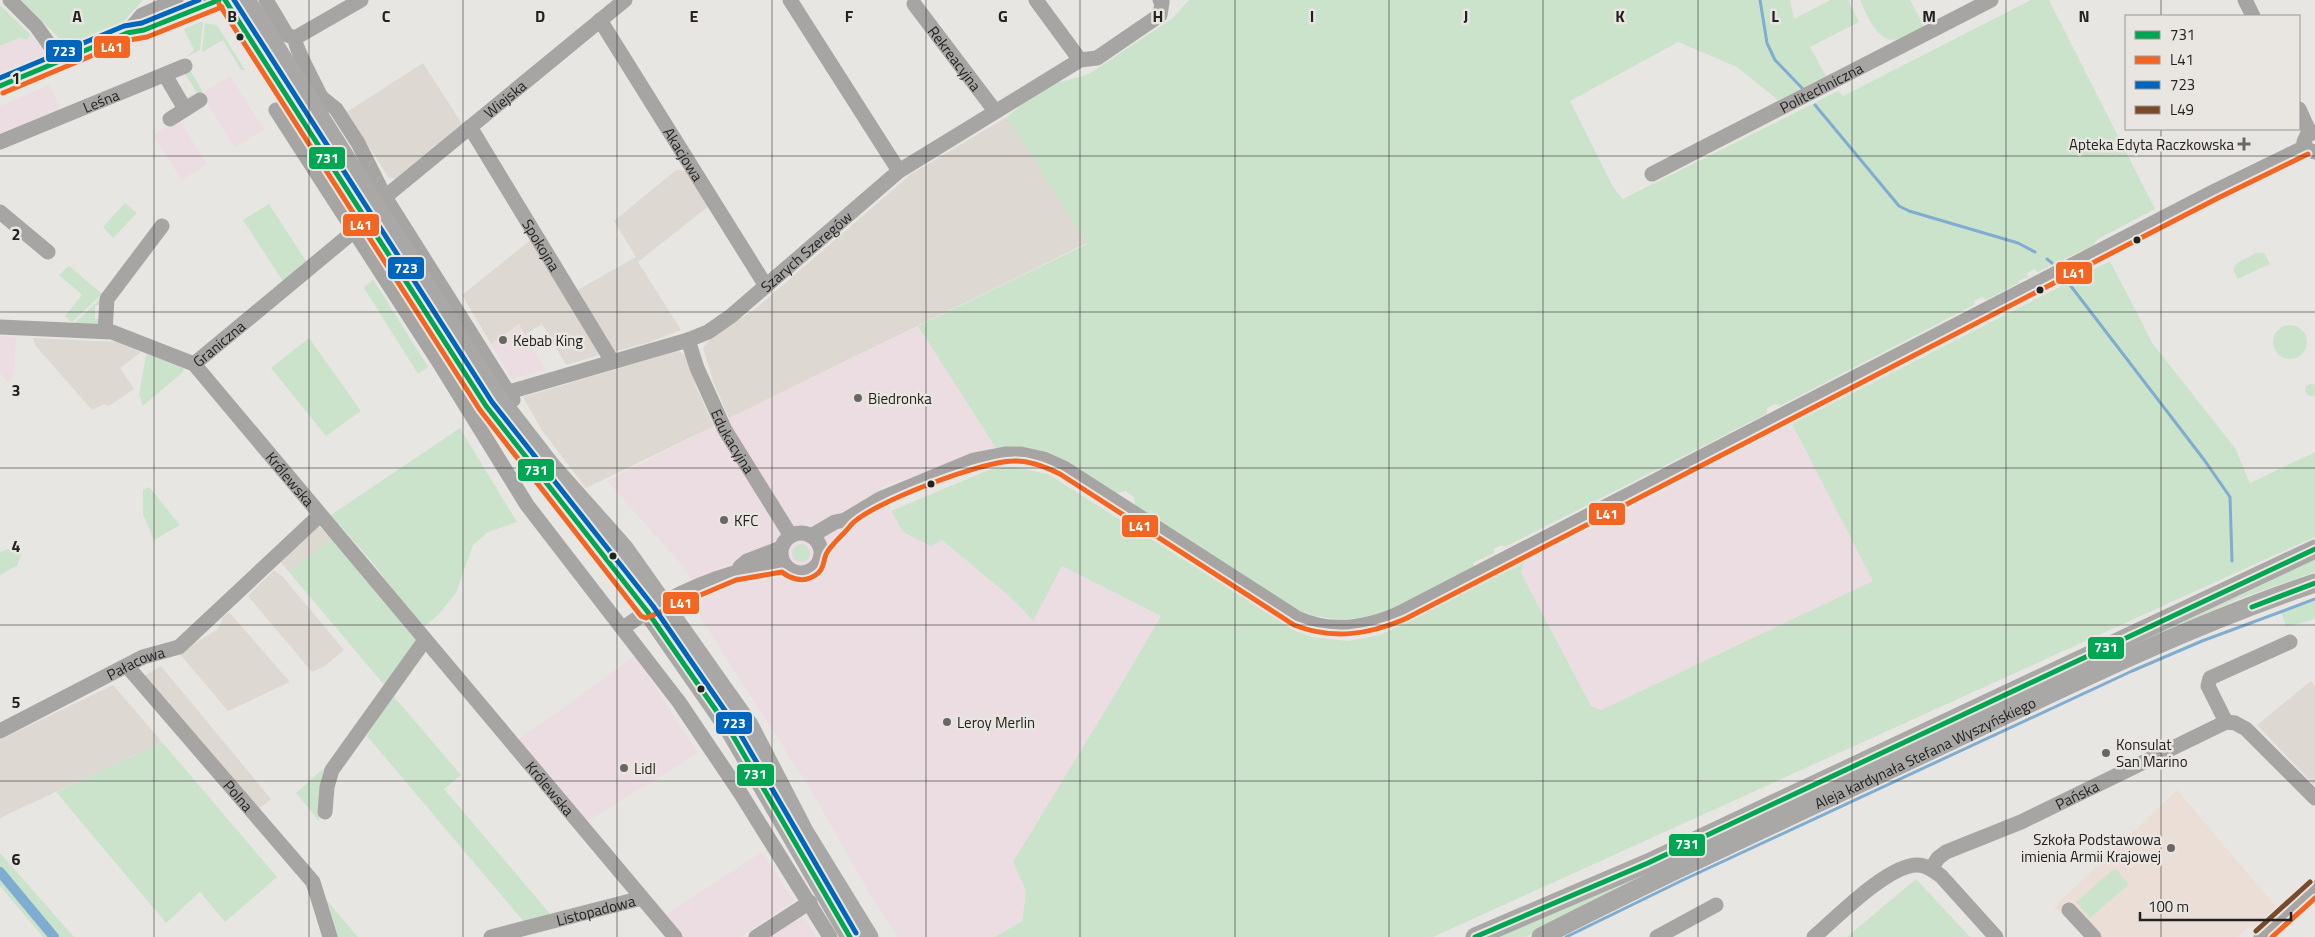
<svg xmlns="http://www.w3.org/2000/svg" width="2315" height="937" font-family="'Titillium Web',sans-serif">
	<style>
		.commercial { fill: #ebdde1 }
		.built { fill: #ddd8d2 }
		.education { fill: #ebded6 }
		.green { fill: #cce3cb }
		.lines { fill: none; stroke-linecap: round; stroke-linejoin: round }
		.stream { stroke: #7facd1; stroke-width: 3 }
		.canal { stroke: #7facd1; stroke-width: 10 }
		.minor { stroke: #a7a5a4; stroke-width: 15 }
		.major { stroke: #a9a8a7; stroke-width: 19 }
		.bus-1-casing { stroke: #e9e6e2; stroke-width: 9 }
		.bus-2-casing { stroke: #e9e6e2; stroke-width: 9 }
		.bus-3-casing { stroke: #e9e6e2; stroke-width: 9 }
		.bus-4-casing { stroke: #e9e6e2; stroke-width: 9 }
		.bus-1 { stroke: #00a651; stroke-width: 5 }
		.bus-2 { stroke: #f26522; stroke-width: 5 }
		.bus-3 { stroke: #0065bd; stroke-width: 5 }
		.bus-4 { stroke: #7a4b2a; stroke-width: 5 }
		.grid { fill: none; stroke: #232221; stroke-width: 1; stroke-opacity: 0.55 }
		.bus-dot { fill: #232221; stroke: #e9e6e2; stroke-width: 2 }
		.poi-dot { fill: #686765; stroke: #e9e6e2; stroke-width: 2 }
		.labels { text-anchor: middle; dominant-baseline: central; stroke-width: 5; stroke-linejoin: round; paint-order: stroke }
		.street-label { font-size: 15px; fill: #232221; stroke: #e9e6e2 }
		.poi-label { font-size: 15px; fill: #232221; stroke: #e9e6e2; text-anchor: start }
		.grid-label { font-size: 16px; text-anchor: middle; font-weight: bold; fill: #232221; stroke: #e9e6e2; stroke-width: 5; stroke-linejoin: round; paint-order: stroke }
		.line-badge { stroke: #e9e6e2; stroke-width: 2 }
		.badge-label { font-size: 14px; text-anchor: middle; font-weight: bold; fill: #fff }
	</style>
	<rect width="100%" height="100%" fill="#e8e6e3"/>
	<!-- commercial -->
	<g class="commercial">
		<polygon points="30,34 43,49 44,58 3,77 0,75 0,46 21,38 27,40"/>
		<polygon points="230,76 264,129 235,147 201,94"/>
		<polygon points="50,85 61,112 0,136 0,106"/>
		<polygon points="178,118 207,164 182,180 153,136"/>
		<polygon points="519,323 545,370 512,379 491,344"/>
		<polygon points="918,326 996,448 881,487 891,511 903,532 942,540 1008,595 1032,621 1062,566 1161,616 1125,678 1026,891 1021,921 995,937 898,937 871,896 811,790 702,620 688,572 607,481 729,418"/>
		<polygon points="0,336 15,337 16,340 14,377 8,382 0,373"/>
		<polygon points="1792,424 1873,581 1601,710 1591,706 1521,573 1524,563"/>
		<polygon points="635,656 698,753 586,822 517,741"/>
		<polygon points="762,852 794,901 740,937 682,937 664,916"/>
		<polygon points="799,914 805,919 816,937 764,937"/>
	</g>
	<!-- built -->
	<g class="built">
		<polygon points="423,63 462,124 395,179 389,178 347,112"/>
		<polygon points="1007,117 1087,243 729,418 714,384 703,348 714,335 754,310 911,174"/>
		<polygon points="676,170 689,171 710,205 638,262 681,330 650,342 613,352 576,291 636,257 614,221"/>
		<polygon points="533,238 603,354 566,365 542,324 525,335 519,324 491,344 462,295"/>
		<polygon points="33,338 117,342 141,352 120,368 134,389 109,406 104,404 92,410 35,345"/>
		<polygon points="678,351 687,356 696,387 714,426 586,488 541,429 523,397"/>
		<polygon points="317,524 331,539 289,572 279,560"/>
		<polygon points="274,570 283,577 344,650 325,666 312,672 248,596"/>
		<polygon points="229,612 290,682 228,711 179,653 218,629 223,617"/>
		<polygon points="161,666 271,799 256,811 141,678"/>
		<polygon points="2311,681 2315,686 2315,786 2257,725"/>
		<polygon points="113,685 162,742 0,818 0,740"/>
	</g>
	<!-- education -->
	<polygon class="education" points="2177,790 2277,908 2254,930 2250,925 2237,937 2088,937 2054,907"/>
	<!-- green -->
	<g class="green">
		<polygon points="21,0 143,0 122,23 66,45"/>
		<path d="M1189,0H1790L1794,19L1830,0H1848L1859,22L1810,47L1826,76L1779,101L1737,67L1678,42L1570,101L1613,187L1623,199L1838,91L1843,96L2031,0H2049L2155,209L2098,239L2092,246L2037,272L2035,269L2027,273L2028,277L2018,281L2019,283L1986,300L1983,297L1974,301V305L1780,406L1775,404L1767,408L1766,414L1505,547L1502,545L1494,549V553L1473,563L1474,567C1415,598 1366,637 1297,610L1135,507L1134,497L1125,491L1114,494L1043,451L1018,446L996,448L918,326L1087,244L1007,117L1043,87L1089,74L1173,18Z"/>
		<path d="M1860,0H1910L1924,26C1916,31 1907,37 1899,39C1878,46 1867,14 1860,0Z"/>
		<polygon points="0,5 30,34 27,40 20,38 0,46"/>
		<polygon points="200,22 203,22 200,50 185,58 194,50 184,29"/>
		<polygon points="205,23 217,25 245,70 241,70 223,40 202,52"/>
		<polygon points="189,68 203,92 191,100 183,99 197,93 185,74"/>
		<polygon points="125,203 137,213 113,238 103,227"/>
		<polygon points="269,204 308,264 284,283 243,220"/>
		<polygon points="2256,253 2264,253 2270,264 2238,279 2233,270 2237,263"/>
		<polygon points="2110,261 2153,344 2235,448 2250,483 2315,452 2315,537 1433,937 995,937 1022,921 1026,891 1013,862 1125,678 1161,616 1062,566 1033,621 1008,595 942,540 931,546 903,532 891,511 991,469 1013,467 1048,474 1296,631 1312,637 1348,641 1380,635 1524,563 1521,573 1591,706 1601,710 1873,581 1792,424"/>
		<polygon points="69,266 102,294 72,322 65,316 82,295 59,275"/>
		<polygon points="373,279 428,367 418,374 364,288"/>
		<polygon points="103,299 103,305 95,305 95,319 102,319 98,324 73,325 99,300"/>
		<circle cx="2290" cy="342" r="17"/>
		<polygon points="309,338 361,411 326,436 271,368"/>
		<polygon points="149,354 184,368 183,372 143,406 139,395 146,355"/>
		<circle cx="2311" cy="390" r="6"/>
		<polygon points="460,428 517,522 488,532 473,545 456,593 438,615 423,628 372,562 331,515"/>
		<polygon points="149,487 180,525 154,540 143,514 143,490"/>
		<polygon points="331,539 418,642 386,687 289,572"/>
		<circle cx="801" cy="553" r="9"/>
		<polygon points="8,549 22,553 17,566 0,575 0,552"/>
		<polygon points="2315,554 2315,572 2238,599 2122,651 1630,884 1526,937 1488,937"/>
		<polygon points="2315,601 2315,619 2286,627 2281,612"/>
		<polygon points="391,693 461,775 444,789 551,915 524,922 367,736"/>
		<polygon points="162,742 277,877 225,922 200,892 166,923 56,792"/>
		<polygon points="325,767 328,771 322,787 319,821 296,793"/>
		<polygon points="0,853 74,937 43,937 0,886"/>
		<polygon points="2115,868 2129,884 2090,918 2076,902"/>
		<polygon points="1916,879 1970,937 1847,937"/>
		<polygon points="318,890 358,937 334,937"/>
	</g>
	<g class="lines">
		<!-- stream -->
		<g class="stream">
			<polyline points="1760,0 1767,43 1775,60 1802,88"/>
			<polyline points="1815,105 1899,206 1909,211 2018,243 2035,252"/>
			<polyline points="2047,259 2052,263"/>
			<polyline points="2067,281 2205,461 2230,497 2232,561"/>
			<polyline points="1566,937 1683,880 2132,671 2202,641 2315,599"/>
		</g>
		<!-- canal -->
		<polyline class="canal" points="0,872 54,937"/>
		<!-- minor -->
		<g class="minor">
			<polyline points="10,0 36,26 61,61"/>
			<polyline points="266,0 287,35 295,38"/>
			<polyline points="790,0 899,171"/>
			<polyline points="1036,0 1080,60"/>
			<polyline points="2245,0 2253,16"/>
			<path id="s1" d="M914,4L995,111"/>
			<path id="s2" d="M600,20L766,286"/>
			<polyline points="127,33 142,15 176,0"/>
			<path d="M295,38C294,47 319,92 325,105"/>
			<polyline points="295,38 361,0"/>
			<polyline points="165,75 185,109"/>
			<polyline points="0,86 127,33 144,30 219,0"/>
			<polyline points="321,97 336,109 358,143 385,197 513,400"/>
			<polyline points="2299,109 2310,133"/>
			<polyline points="276,110 440,364 527,505 679,702 741,794 830,937"/>
			<polyline points="170,119 200,100"/>
			<path id="s3" d="M470,127L612,361"/>
			<polyline points="2315,132 2307,135 2304,142 2307,150 2315,152"/>
			<path id="s4" d="M0,142L185,66"/>
			<path id="s5" d="M1652,174L1991,0"/>
			<path id="s6" d="M385,197L625,0"/>
			<polyline points="0,212 48,252"/>
			<path id="s7" d="M0,327L112,332L194,364L675,937"/>
			<polyline points="105,331 107,299 162,226"/>
			<path id="s8" d="M688,340L697,368L725,430L791,536"/>
			<path id="s9" d="M194,364L353,232"/>
			<path id="s10" d="M509,392L688,340L708,332L731,316L899,171L1080,60L1097,58L1160,15L1162,2L1160,0"/>
			<circle cx="801" cy="553" r="20"/>
			<path d="M811,536L835,522L845,520L880,499L974,460L1005,454H1021L1044,459L1064,468L1297,618C1332,634 1368,628 1402,612L2215,191L2305,147"/>
			<polyline points="740,567 747,561 781,548"/>
			<path d="M623,628C668,595 728,568 784,564"/>
			<path id="s11" d="M127,666L313,882L330,937"/>
			<polyline points="2226,722 2208,686 2210,678 2290,642"/>
			<path id="s12" d="M0,731L143,657L179,647L320,515"/>
			<polyline points="325,812 327,787 332,770 425,640"/>
			<path id="s13" d="M1931,869L1938,858L1946,852L2021,822L2226,722L2235,723L2246,729L2315,798"/>
			<polyline points="2069,910 2094,937"/>
			<path id="s14" d="M491,937L642,898"/>
			<polyline points="756,937 810,902"/>
			<polyline points="1657,937 1716,905"/>
			<path d="M1814,937C1837,917 1888,865 1917,865C1926,865 1933,870 1941,876L1996,937"/>
			<polyline points="2261,937 2315,888"/>
		</g>
		<!-- major -->
		<g class="major">
			<polyline points="225,0 486,406 647,611 729,729 850,937"/>
			<polyline points="246,0 493,391 552,467 624,548 749,725 805,833 869,937"/>
			<polyline points="1475,937 1648,863 2315,549"/>
			<path id="s15" d="M1541,937C1673,869 1808,808 1942,745C2064,687 2187,626 2315,583"/>
		</g>
		<defs>
			<g id="bus-1">
				<polyline points="225,0 486,406 647,611 729,729 850,937"/>
				<polyline points="0,86 127,33 144,30 219,0"/>
				<polyline points="2252,607 2315,583"/>
				<polyline points="1475,937 1648,863 2315,549"/>
			</g>
			<g id="bus-2">
				<path d="M219,4L480,410L641,616L646,618L736,580L782,572C789,578 801,582 810,578C828,570 821,560 828,551C834,542 844,534 851,525C870,503 983,461 1013,461C1029,460 1046,467 1060,474L1294,625C1332,640 1368,635 1405,619L2218,198L2308,154"/>
				<polyline points="3,93 129,40 147,37 222,7"/>
				<polyline points="2272,937 2315,898"/>
			</g>
			<g id="bus-3">
				<polyline points="234,0 492,402 653,606 735,725 856,933"/>
				<polyline points="0,78 124,26 142,23 199,0"/>
			</g>
			<polyline id="bus-4" points="2256,931 2310,882"/>
		</defs>
		<!-- bus-1 casing -->
		<use href="#bus-1" class="bus-1-casing"/>
		<!-- bus-2 casing -->
		<use href="#bus-2" class="bus-2-casing"/>
		<!-- bus-3 casing -->
		<use href="#bus-3" class="bus-3-casing"/>
		<!-- bus-4 casing -->
		<use href="#bus-4" class="bus-4-casing"/>
		<!-- bus-1 -->
		<use href="#bus-1" class="bus-1"/>
		<!-- bus-2 -->
		<use href="#bus-2" class="bus-2"/>
		<!-- bus-3 -->
		<use href="#bus-3" class="bus-3"/>
		<!-- bus-4 -->
		<use href="#bus-4" class="bus-4"/>
	</g>
	<!-- grid -->
	<path class="grid" d="M154,0V937M309,0V937M463,0V937M617,0V937M772,0V937M926,0V937M1080,0V937M1235,0V937M1389,0V937M1543,0V937M1698,0V937M1852,0V937M2006,0V937M2161,0V16M2161,129V937M0,156H2315M0,312H2315M0,468H2315M0,625H2315M0,781H2315"/>
	<!-- markers -->
	<g class="bus-dot">
		<circle cx="240" cy="37" r="4.5"/>
		<circle cx="2137" cy="240" r="4.5"/>
		<circle cx="2040" cy="290" r="4.5"/>
		<circle cx="931" cy="484" r="4.5"/>
		<circle cx="613" cy="556" r="4.5"/>
		<circle cx="701" cy="689" r="4.5"/>
	</g>
	<g class="poi-dot">
		<path d="M2241.5 136.5h5v5h5v5h-5v5h-5v-5h-5v-5h5z"/>
		<circle cx="503" cy="340" r="5"/>
		<circle cx="858" cy="398" r="5"/>
		<circle cx="724" cy="520" r="5"/>
		<circle cx="947" cy="722" r="5"/>
		<circle cx="2106" cy="753" r="5"/>
		<circle cx="624" cy="768" r="5"/>
		<circle cx="2171" cy="848" r="5"/>
	</g>
	<g class="labels">
		<!-- street labels -->
		<g class="street-label">
			<text stroke="none"><textPath href="#s1" startOffset="68">Rekreacyjna</textPath></text>
			<text stroke="none"><textPath href="#s5" startOffset="190">Politechniczna</textPath></text>
			<text stroke="none"><textPath href="#s6" startOffset="155">Wiejska</textPath></text>
			<text stroke="none"><textPath href="#s4" startOffset="109">Leśna</textPath></text>
			<text stroke="none"><textPath href="#s2" startOffset="158">Akacjowa</textPath></text>
			<text stroke="none"><textPath href="#s3" startOffset="138">Spokojna</textPath></text>
			<text stroke="none"><textPath href="#s10" startOffset="335">Szarych Szeregów</textPath></text>
			<text stroke="none"><textPath href="#s9" startOffset="32">Graniczna</textPath></text>
			<text stroke="none"><textPath href="#s8" startOffset="111">Edukacyjna</textPath></text>
			<text stroke="none"><textPath href="#s7" startOffset="350">Królewska</textPath></text>
			<text stroke="none"><textPath href="#s12" startOffset="152">Pałacowa</textPath></text>
			<text stroke="none"><textPath href="#s15" startOffset="426">Aleja kardynała Stefana Wyszyńskiego</textPath></text>
			<text stroke="none"><textPath href="#s7" startOffset="754">Królewska</textPath></text>
			<text stroke="none"><textPath href="#s13" startOffset="166">Pańska</textPath></text>
			<text stroke="none"><textPath href="#s11" startOffset="171">Polna</textPath></text>
			<text stroke="none"><textPath href="#s14" startOffset="108">Listopadowa</textPath></text>
		</g>
		<!-- poi labels -->
		<g class="poi-label">
			<text x="2234" y="144" text-anchor="end">Apteka Edyta Raczkowska</text>
			<text x="513" y="340">Kebab King</text>
			<text x="868" y="398">Biedronka</text>
			<text x="734" y="520">KFC</text>
			<text x="957" y="722">Leroy Merlin</text>
			<text x="2116" y="744">Konsulat<tspan x="2116" dy="17">San Marino</tspan></text>
			<text x="634" y="768">Lidl</text>
			<text x="2161" y="839" text-anchor="end">Szkoła Podstawowa<tspan x="2161" dy="17">imienia Armii Krajowej</tspan></text>
		</g>
	</g>
	<g class="grid-label">
		<text x="77" y="22">A</text>
		<text x="232" y="22">B</text>
		<text x="386" y="22">C</text>
		<text x="540" y="22">D</text>
		<text x="694" y="22">E</text>
		<text x="849" y="22">F</text>
		<text x="1003" y="22">G</text>
		<text x="1158" y="22">H</text>
		<text x="1312" y="22">I</text>
		<text x="1466" y="22">J</text>
		<text x="1620" y="22">K</text>
		<text x="1775" y="22">L</text>
		<text x="1929" y="22">M</text>
		<text x="2084" y="22">N</text>
		<text x="16" y="84">1</text>
		<text x="16" y="240">2</text>
		<text x="16" y="396">3</text>
		<text x="16" y="552">4</text>
		<text x="16" y="708">5</text>
		<text x="16" y="865">6</text>
	</g>
	<g class="line-badge">
		<rect x="93" y="35" width="38" height="24" rx="5" fill="#f26522"/>
		<rect x="45" y="39" width="38" height="24" rx="5" fill="#0065bd"/>
		<rect x="308" y="146" width="38" height="24" rx="5" fill="#00a651"/>
		<rect x="342" y="213" width="38" height="24" rx="5" fill="#f26522"/>
		<rect x="387" y="256" width="38" height="24" rx="5" fill="#0065bd"/>
		<rect x="2055" y="261" width="38" height="24" rx="5" fill="#f26522"/>
		<rect x="517" y="458" width="38" height="24" rx="5" fill="#00a651"/>
		<rect x="1588" y="502" width="38" height="24" rx="5" fill="#f26522"/>
		<rect x="1121" y="514" width="38" height="24" rx="5" fill="#f26522"/>
		<rect x="662" y="591" width="38" height="24" rx="5" fill="#f26522"/>
		<rect x="2087" y="636" width="38" height="24" rx="5" fill="#00a651"/>
		<rect x="715" y="711" width="38" height="24" rx="5" fill="#0065bd"/>
		<rect x="736" y="763" width="39" height="24" rx="5" fill="#00a651"/>
		<rect x="1668" y="833" width="38" height="24" rx="5" fill="#00a651"/>
	</g>
	<g class="badge-label">
		<text x="112" y="52">L41</text>
		<text x="64" y="56">723</text>
		<text x="327" y="163">731</text>
		<text x="361" y="230">L41</text>
		<text x="406" y="273">723</text>
		<text x="2074" y="278">L41</text>
		<text x="536" y="475">731</text>
		<text x="1607" y="519">L41</text>
		<text x="1140" y="531">L41</text>
		<text x="681" y="608">L41</text>
		<text x="2106" y="652">731</text>
		<text x="734" y="728">723</text>
		<text x="755" y="779">731</text>
		<text x="1687" y="849">731</text>
	</g>
	<!-- legend -->
	<rect x="2125" y="15" width="175" height="115" fill="#e9e6e2" stroke="#9a9895"/>
	<rect x="2135" y="31" width="25" height="8" fill="#00a651" stroke="#9a9895"/>
	<text x="2170" y="40" font-size="15" fill="#232221">731</text>
	<rect x="2135" y="56" width="25" height="8" fill="#f26522" stroke="#9a9895"/>
	<text x="2170" y="65" font-size="15" fill="#232221">L41</text>
	<rect x="2135" y="81" width="25" height="8" fill="#0065bd" stroke="#9a9895"/>
	<text x="2170" y="90" font-size="15" fill="#232221">723</text>
	<rect x="2135" y="106" width="25" height="8" fill="#7a4b2a" stroke="#9a9895"/>
	<text x="2170" y="115" font-size="15" fill="#232221">L49</text>
	<!-- scale -->
	<path d="M2140 912v8h151v-8" fill="none" stroke="#232221" stroke-width="2.5"/>
	<text x="2148" y="912" font-size="15" fill="#232221" stroke="#e9e6e2" stroke-width="4" paint-order="stroke">100 m</text>
</svg>
